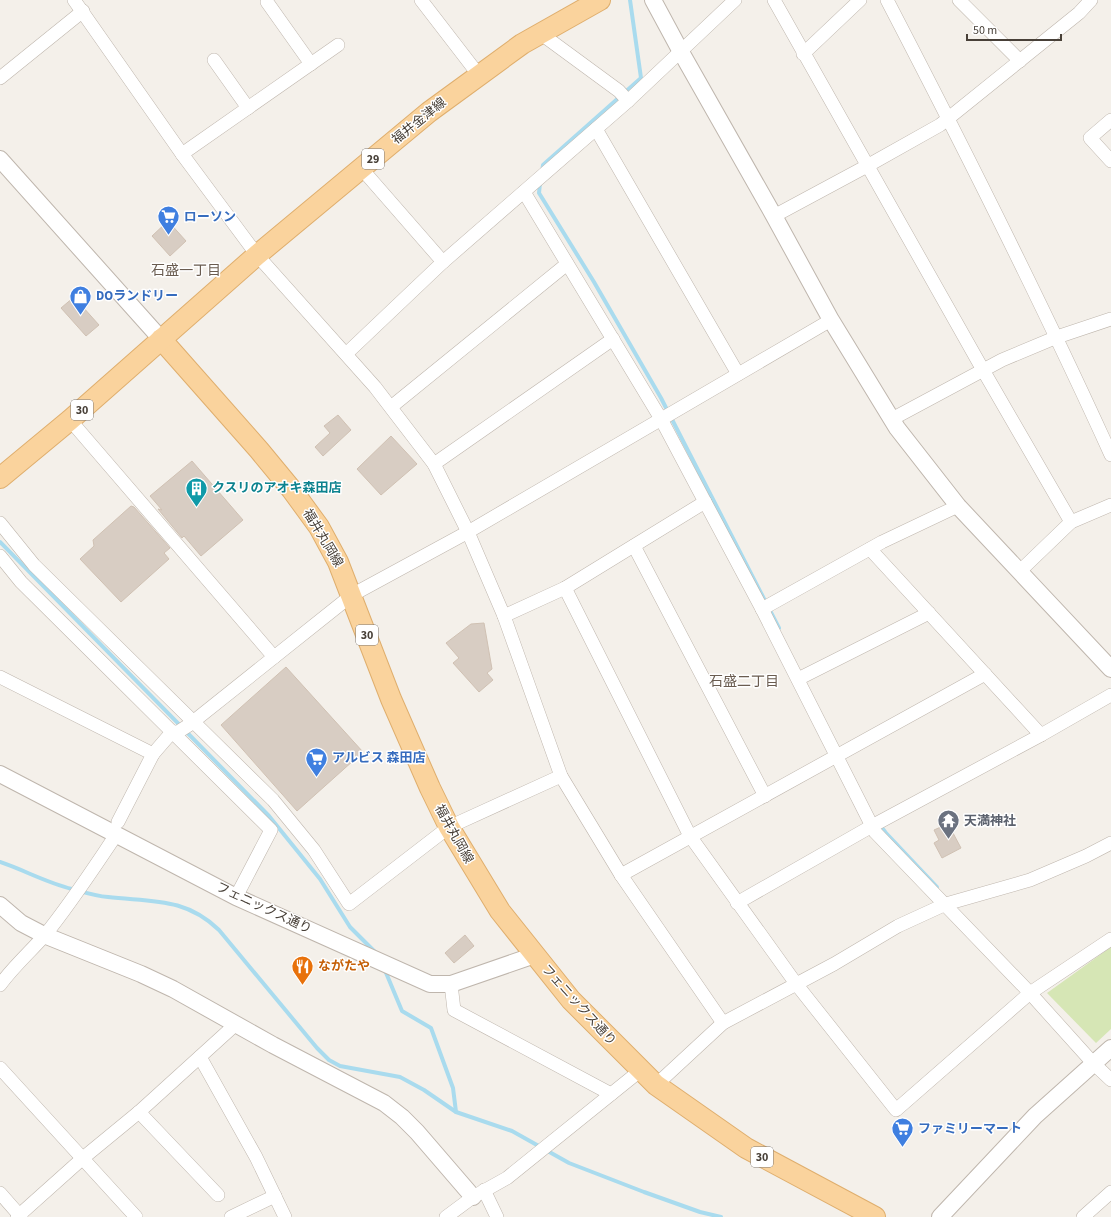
<svg xmlns="http://www.w3.org/2000/svg" width="1111" height="1217" font-family="'Source Sans 3','Noto Sans JP',sans-serif">
	<style>
		.green { fill: #d6e6b5 }
		.lines { fill: none; stroke-linecap: round; stroke-linejoin: round }
		.stream { stroke: #a9dbee; stroke-width: 4 }
		.building { fill: #d8cdc3; stroke: #d0c1b3 }
		.minor-casing { stroke: #bfb6ad; stroke-width: 14 }
		.tertiary-casing { stroke: #bfb6ad; stroke-width: 18 }
		.primary-casing { stroke: #dfae6d; stroke-width: 22 }
		.minor { stroke: #fff; stroke-width: 13 }
		.tertiary { stroke: #fff; stroke-width: 16 }
		.primary { stroke: #fad39d; stroke-width: 20 }
		.labels { text-anchor: middle; dominant-baseline: central; stroke-width: 3; stroke-linejoin: round; paint-order: stroke }
		.shield { fill: #fff; stroke: #7f7974; stroke-width: 1 }
		.shield-label { font-size: 12px; font-weight: bold; fill: #484038 }
		.street-label { font-size: 13px; fill: #484038; stroke: #fff }
		.shop-label { font-size: 13px; font-weight: bold; fill: #366cbe; stroke: #fff; text-anchor: start }
		.culture-label { font-size: 13px; font-weight: bold; fill: #0d838f; stroke: #fff; text-anchor: start }
		.worship-label { font-size: 13px; font-weight: bold; fill: #5b616d; stroke: #fff; text-anchor: start }
		.food-label { font-size: 13px; font-weight: bold; fill: #c56008; stroke: #fff; text-anchor: start }
		.neighbourhood-label { font-size: 14px; fill: #6a5c50; stroke: #fff }
	</style>
	<rect width="100%" height="100%" fill="#f4f0ea"/>
	<!-- green -->
	<polygon class="green" points="1111,947 1111,1029 1096,1043 1047,993"/>
	<g class="lines">
		<!-- stream -->
		<g class="stream">
			<polyline points="542,172 543,165 641,78 630,0"/>
			<polyline points="540,183 539,193 594,282 661,398 779,628"/>
			<polyline points="0,542 269,816 320,879 350,927 376,953"/>
			<polyline points="879,824 886,833 937,887"/>
			<path d="M0,862C24,870 47,883 72,889C83,892 96,896 108,897C151,902 185,897 219,930L317,1048L329,1060L340,1066L400,1077L424,1090L456,1112L512,1131L569,1163L644,1192L700,1212L721,1217"/>
			<polyline points="384,968 402,1011 431,1028 453,1088 456,1112"/>
		</g>
	</g>
	<!-- building -->
	<g class="building">
		<polygon points="168,221 186,241 170,256 152,236"/>
		<polygon points="74,297 99,325 86,336 61,308"/>
		<polygon points="338,415 351,430 323,456 315,447 330,433 324,426"/>
		<polygon points="391,436 417,464 381,495 357,469"/>
		<polygon points="192,461 243,520 201,556 184,536 182,538 158,509 162,510 150,496"/>
		<polygon points="131,506 134,507 170,548 164,553 169,559 121,602 80,559 94,546 93,540"/>
		<polygon points="484,623 492,669 487,673 493,680 479,692 453,663 459,658 446,643 471,624"/>
		<polygon points="286,667 363,752 297,811 221,725"/>
		<polygon points="943,826 948,836 953,833 961,848 942,858 934,843 939,840 934,830"/>
		<polygon points="465,935 474,946 454,963 445,953"/>
	</g>
	<g class="lines">
		<defs>
			<g id="minor">
				<polyline points="74,0 182,154 257,255 375,387 434,464 468,532 504,616 561,776 621,875 723,1023"/>
				<polyline points="421,0 478,74"/>
				<polyline points="774,0 983,370 1071,522"/>
				<path d="M887,0C965,150 1041,301 1111,455"/>
				<polyline points="959,0 1020,61"/>
				<polyline points="267,2 311,64"/>
				<polyline points="540,33 619,91 628,101"/>
				<polyline points="803,54 860,0"/>
				<polyline points="214,60 248,108"/>
				<polyline points="0,78 83,11"/>
				<polyline points="1111,120 1090,138 1111,161"/>
				<polyline points="596,129 738,374"/>
				<polyline points="182,154 338,45"/>
				<polyline points="361,168 443,262"/>
				<polyline points="524,192 661,419 705,502"/>
				<polyline points="774,216 867,166 940,125 1079,13 1091,0"/>
				<polyline points="346,354 443,262 628,101 735,0"/>
				<polyline points="391,407 567,264"/>
				<polyline points="892,419 1002,360 1057,337 1111,319"/>
				<polyline points="70,420 274,657"/>
				<polyline points="434,464 613,339"/>
				<polyline points="0,523 34,565 273,800 314,850 349,904 449,827 561,776"/>
				<polyline points="634,546 765,796"/>
				<polyline points="870,549 1041,735"/>
				<polyline points="0,556 21,582 271,830 236,897"/>
				<polyline points="1020,571 1071,522 1111,505"/>
				<polyline points="565,588 690,836 797,985 896,1110 1030,993 1111,939"/>
				<polyline points="762,609 882,542 958,506"/>
				<polyline points="504,616 565,588 705,502 762,609 875,832 1030,993 1093,1063 1111,1080"/>
				<polyline points="0,677 153,754 118,822"/>
				<polyline points="798,679 929,613"/>
				<polyline points="153,754 172,732 178,732 189,725 352,595 468,532 831,320"/>
				<polyline points="621,875 985,674"/>
				<polyline points="737,903 872,826 1041,735 1111,695"/>
				<polyline points="451,984 454,1010 611,1094"/>
				<path d="M0,985C13,967 30,952 45,935C71,903 93,869 116,835"/>
				<polyline points="200,1057 256,1157 285,1217"/>
				<polyline points="0,1068 136,1217"/>
				<polyline points="656,1085 723,1023 834,964 898,926 946,904 1030,880 1086,856 1111,843"/>
				<polyline points="139,1112 218,1195"/>
				<polyline points="484,1190 497,1217"/>
				<polyline points="0,1193 21,1217"/>
				<polyline points="17,1217 83,1158 139,1112 236,1024"/>
				<polyline points="231,1217 275,1196"/>
				<polyline points="446,1217 473,1197 507,1178 641,1070"/>
				<polyline points="1083,1217 1111,1192"/>
			</g>
			<g id="tertiary">
				<polyline points="653,0 681,52 774,216 831,320 897,428 958,506 1111,669"/>
				<polyline points="0,159 161,339"/>
				<polyline points="0,774 236,897 430,984 451,984 535,955"/>
				<polyline points="0,905 21,923 44,935 141,974 173,989 273,1045 384,1103 402,1117 417,1132 473,1197"/>
				<polyline points="940,1217 1035,1116 1111,1048"/>
			</g>
			<g id="primary">
				<polyline points="161,339 259,450 292,490 319,527 338,562 391,699 430,788 449,827 500,911 571,1000 656,1085 746,1148 875,1217"/>
				<polyline points="0,478 70,420 257,255 429,112 522,44 600,0"/>
			</g>
		</defs>
		<!-- minor casing -->
		<use href="#minor" class="minor-casing"/>
		<!-- tertiary casing -->
		<use href="#tertiary" class="tertiary-casing"/>
		<!-- primary casing -->
		<use href="#primary" class="primary-casing"/>
		<!-- minor -->
		<use href="#minor" class="minor"/>
		<!-- tertiary -->
		<use href="#tertiary" class="tertiary"/>
		<!-- primary -->
		<use href="#primary" class="primary"/>
	</g>
	<!-- icons -->
	<defs>
		<symbol id="supermarket-pin" viewBox="-11 -11 22 30"><path d="M0 17L-7.5 6A9.5 9.5 0 1 1 7.5 6Z" fill="#3f7fe0" stroke="#fff"/><path d="M-6-5.5h2.5l.6 2H6L4.5 2H-2.5L-4.4-4H-6ZM-1.5 3.2a1.3 1.3 0 1 0 .1 0ZM3 3.2a1.3 1.3 0 1 0 .1 0Z" fill="#fff"/></symbol>
		<symbol id="shop-pin" viewBox="-11 -11 22 30"><path d="M0 17L-7.5 6A9.5 9.5 0 1 1 7.5 6Z" fill="#3f7fe0" stroke="#fff"/><path d="M-5-2.5h2.3a2.7 3.5 0 0 1 5.4 0H5L5.5 6h-11ZM-1.5-2.5h3a1.5 2.3 0 0 0-3 0Z" fill="#fff"/></symbol>
		<symbol id="building-pin" viewBox="-11 -11 22 30"><path d="M0 17L-7.5 6A9.5 9.5 0 1 1 7.5 6Z" fill="#0f9aa8" stroke="#fff"/><path d="M-4-6H4V6H1V3H-1V6H-4ZM-2.5-4.3h1.7v1.8h-1.7ZM.8-4.3h1.7v1.8H.8ZM-2.5-1h1.7V.8h-1.7ZM.8-1h1.7V.8H.8Z" fill="#fff"/></symbol>
		<symbol id="temple-pin" viewBox="-11 -11 22 30"><path d="M0 17L-7.5 6A9.5 9.5 0 1 1 7.5 6Z" fill="#6b7280" stroke="#fff"/><path d="M0-6L5-2H3V0L6.5 2.5H4V6H1.5V3h-3V6H-4V2.5H-6.5L-3 0V-2H-5Z" fill="#fff"/></symbol>
		<symbol id="restaurant-pin" viewBox="-11 -11 22 30"><path d="M0 17L-7.5 6A9.5 9.5 0 1 1 7.5 6Z" fill="#e8710a" stroke="#fff"/><path d="M-5-6h1v4h1v-4h1v4h1v-4h1v5L-1.5 .5V6h-2V.5L-5-1ZM5-6V6H3V1.5H1.5Q1.5-4 5-6Z" fill="#fff"/></symbol>
	</defs>
	<g fill-rule="evenodd">
		<use href="#supermarket-pin" x="156" y="204" width="25" height="34"/>
		<use href="#shop-pin" x="68" y="284" width="25" height="34"/>
		<use href="#building-pin" x="184" y="476" width="25" height="34"/>
		<use href="#supermarket-pin" x="304" y="746" width="25" height="34"/>
		<use href="#temple-pin" x="936" y="808" width="25" height="34"/>
		<use href="#restaurant-pin" x="290" y="954" width="25" height="34"/>
		<use href="#supermarket-pin" x="890" y="1116" width="25" height="34"/>
	</g>
	<g class="labels">
		<!-- shield labels -->
		<g class="shield">
			<rect x="362" y="149" width="22" height="20" rx="3"/>
			<rect x="71" y="400" width="22" height="20" rx="3"/>
			<rect x="356" y="625" width="22" height="20" rx="3"/>
			<rect x="751" y="1147" width="22" height="20" rx="3"/>
		</g>
		<g class="shield-label">
			<text x="373" y="159">29</text>
			<text x="82" y="410">30</text>
			<text x="367" y="635">30</text>
			<text x="762" y="1157">30</text>
		</g>
		<!-- street labels -->
		<g class="street-label">
			<text transform="translate(419 121) rotate(-39)">福井金津線</text>
			<text transform="translate(323 538) rotate(59)">福井丸岡線</text>
			<text transform="translate(454 834) rotate(61)">福井丸岡線</text>
			<text transform="translate(264 908) rotate(25)">フェニックス通り</text>
			<text transform="translate(579 1005) rotate(48)">フェニックス通り</text>
		</g>
		<!-- shop labels -->
		<g class="shop-label">
			<text x="184" y="217">ローソン</text>
			<text x="96" y="296">DOランドリー</text>
			<text x="332" y="758">アルビス 森田店</text>
			<text x="918" y="1129">ファミリーマート</text>
		</g>
		<!-- culture labels -->
		<g class="culture-label">
			<text x="212" y="488">クスリのアオキ森田店</text>
		</g>
		<!-- worship labels -->
		<g class="worship-label">
			<text x="964" y="821">天満神社</text>
		</g>
		<!-- food labels -->
		<g class="food-label">
			<text x="318" y="966">ながたや</text>
		</g>
		<!-- neighbourhood labels -->
		<g class="neighbourhood-label">
			<text x="186" y="271">石盛一丁目</text>
			<text x="744" y="682">石盛二丁目</text>
		</g>
	</g>
	<!-- scale -->
	<path d="M967 34v6h94v-6" fill="none" stroke="#484038" stroke-width="2"/>
	<text x="973" y="34" font-size="12" fill="#484038" stroke="#ffffff" stroke-width="3" paint-order="stroke">50 m</text>
</svg>
